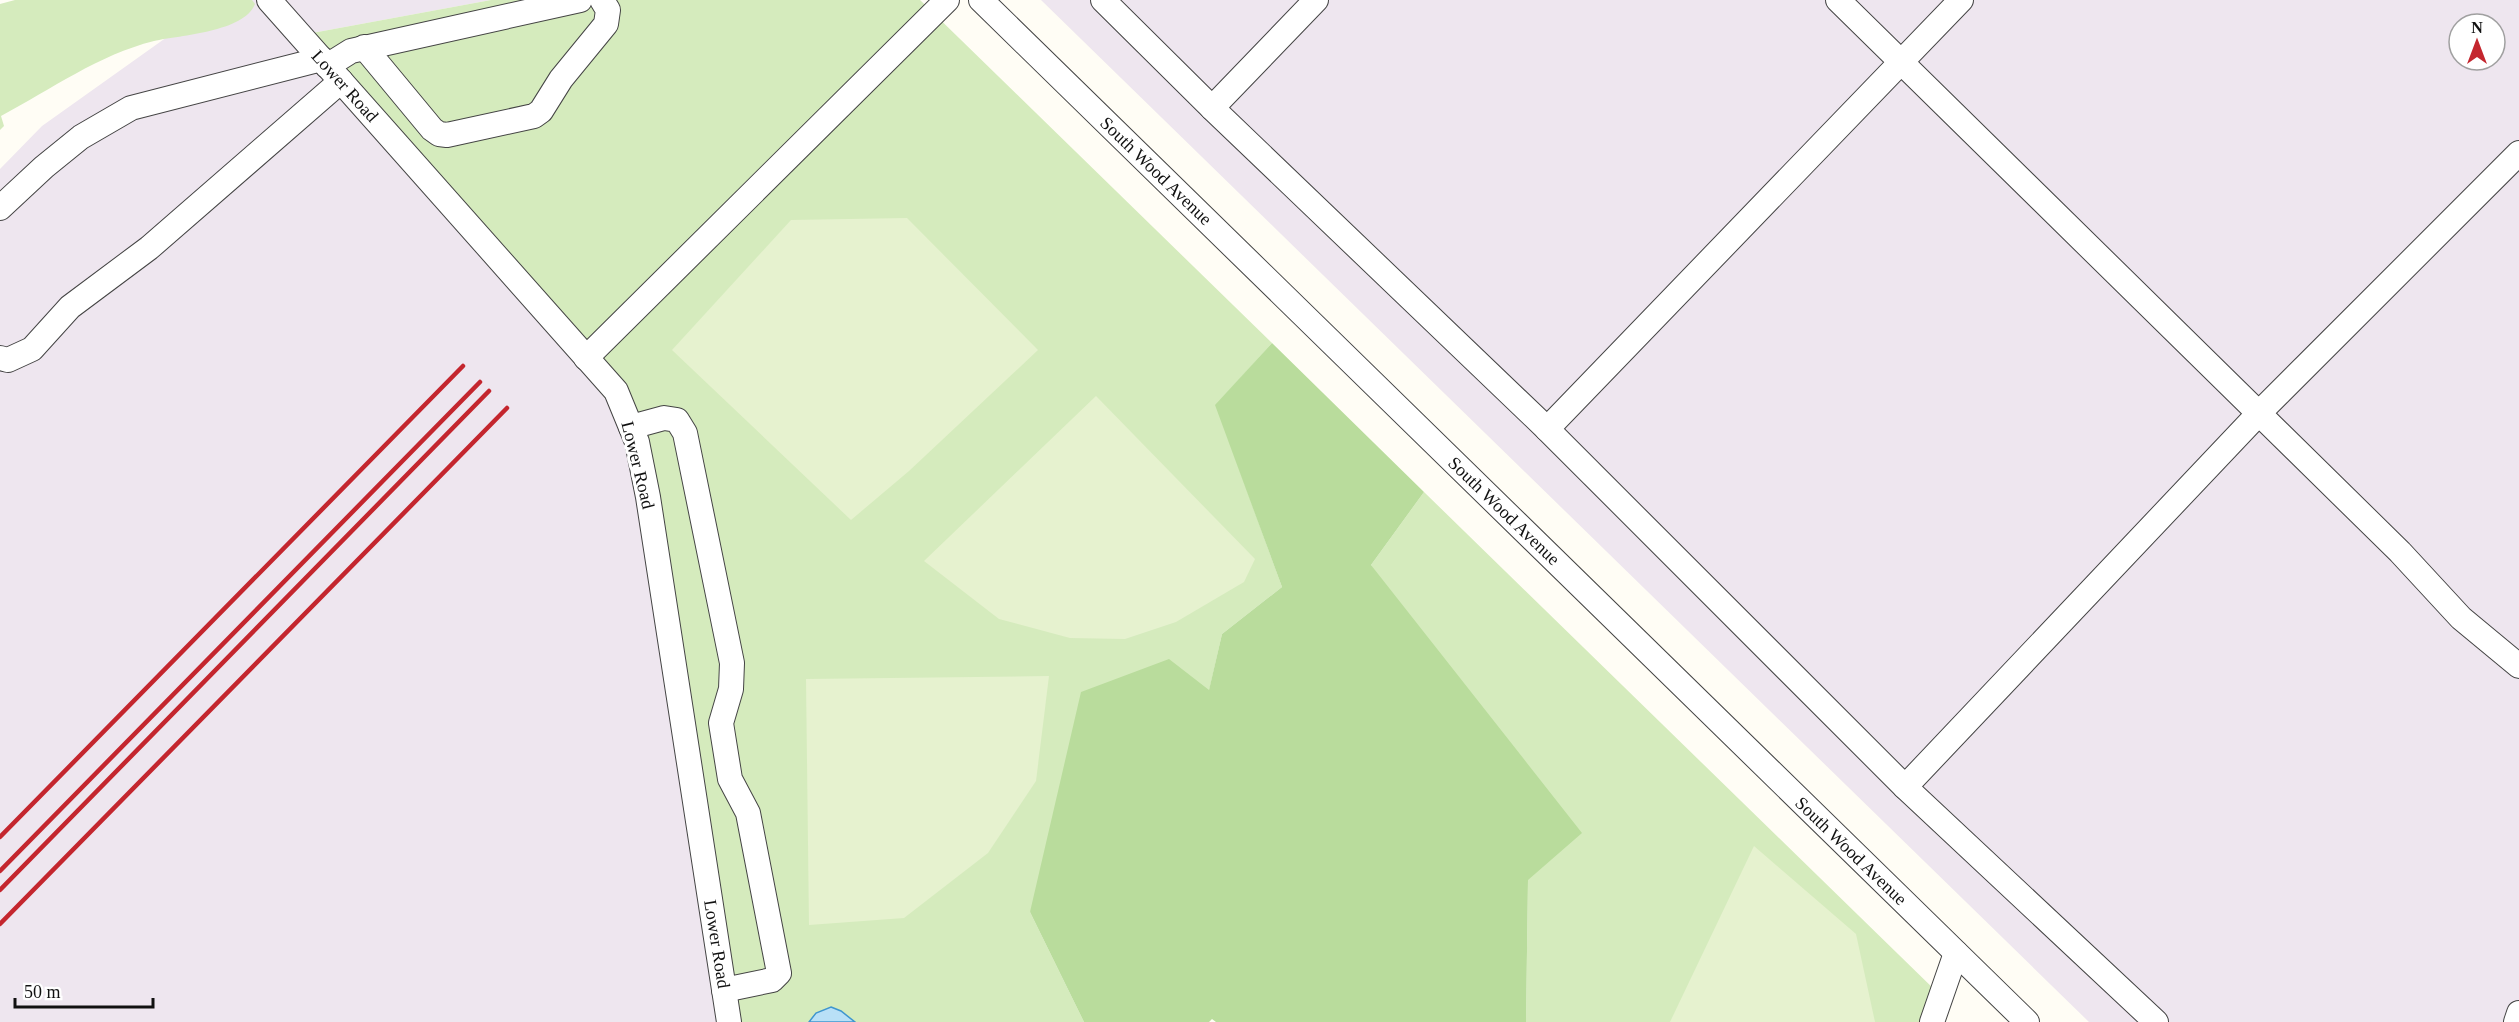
<svg xmlns="http://www.w3.org/2000/svg" width="2519" height="1022" font-family="'Times New Roman',serif">
	<style>
		.industrial { fill: #eee6ef; fill-rule: evenodd }
		.green { fill: #d5ebbd }
		.forest { fill: #b9dc9c }
		.pitch { fill: #e6f2cf }
		.water { fill: #b9e0f7; stroke: #3f96cf; stroke-width: 1.5 }
		.lines { fill: none; stroke-linecap: round; stroke-linejoin: round }
		.minor-casing { stroke: #444; stroke-width: 26 }
		.minor { stroke: #fff; stroke-width: 24 }
		.rail { stroke: #c4262e; stroke-width: 4.5 }
		.labels { text-anchor: middle; dominant-baseline: central; stroke-width: 6; stroke-linejoin: round; paint-order: stroke }
		.street-label { font-size: 18px; fill: #111; stroke: #fff }
	</style>
	<rect width="100%" height="100%" fill="#fffdf5"/>
	<!-- industrial -->
	<g class="industrial">
		<polygon points="219,0 491,0 296,36 634,432 732,1022 0,1022 0,169 42,126"/>
		<path d="M1041,0H2519V1022H2089ZM2459,24H2495V60H2459Z"/>
	</g>
	<!-- green -->
	<g class="green">
		<path d="M15,0H252L255,4C244,32 181,35 154,41C98,55 52,89 1,116L4,126L0,130V4Z"/>
		<polygon points="491,0 920,0 1272,343 1216,405 1282,587 1222,634 1209,691 1030,912 1084,1022 732,1022 634,432 296,36"/>
		<polygon points="1424,492 1938,993 1928,1022 1526,1022 1528,880 1371,565"/>
	</g>
	<!-- forest -->
	<polygon class="forest" points="1272,343 1424,492 1371,565 1582,833 1528,880 1526,1022 1216,1022 1212,1019 1209,1022 1084,1022 1030,912 1081,692 1169,659 1209,690 1222,634 1282,587 1215,405"/>
	<!-- pitch -->
	<g class="pitch">
		<polygon points="907,218 1038,350 909,471 851,520 672,350 791,220"/>
		<polygon points="1096,396 1255,559 1244,582 1176,622 1125,639 1070,638 999,619 924,561"/>
		<polygon points="1049,676 1036,781 988,853 904,918 809,925 806,679"/>
		<polygon points="1754,846 1856,934 1875,1022 1670,1022"/>
	</g>
	<!-- water -->
	<polygon class="water" points="831,1007 841,1011 855,1022 809,1022 816,1013"/>
	<g class="lines">
		<defs>
			<g id="minor">
				<polyline points="269,0 616,391 637,442 648,497 729,1022"/>
				<polyline points="981,0 2027,1022"/>
				<polyline points="1103,0 1212,108"/>
				<polyline points="1316,0 1212,108 1544,426 1905,787 2263,409 2519,153"/>
				<polyline points="1838,0 2400,552 2461,618 2519,666"/>
				<polyline points="364,47 432,129 439,134 447,135 534,116 541,111 561,79 606,24 608,10 602,0"/>
				<polyline points="327,66 351,51 580,0"/>
				<polyline points="0,208 44,167 81,137 131,108 322,59"/>
				<polyline points="0,358 8,360 32,349 70,307 149,248 341,81"/>
				<polyline points="586,358 947,0"/>
				<polyline points="631,427 664,418 677,420 685,433 732,663 731,689 721,723 730,779 748,813 779,973 772,980 724,990"/>
				<polyline points="1547,429 1961,0"/>
				<polyline points="1905,787 2156,1022"/>
				<polyline points="1932,1022 1956,953"/>
				<polyline points="2516,1022 2519,1013"/>
			</g>
		</defs>
		<!-- minor casing -->
		<use href="#minor" class="minor-casing"/>
		<!-- minor -->
		<use href="#minor" class="minor"/>
		<!-- rail -->
		<g class="rail">
			<polyline points="0,837 463,366"/>
			<polyline points="0,871 480,382"/>
			<polyline points="0,890 489,391"/>
			<polyline points="0,924 507,408"/>
		</g>
	</g>
	<g class="labels">
		<!-- street labels -->
		<g class="street-label">
			<text transform="translate(345 86) rotate(48)">Lower Road</text>
			<text transform="translate(1156 171) rotate(44)">South Wood Avenue</text>
			<text transform="translate(638 465) rotate(76)">Lower Road</text>
			<text transform="translate(1504 511) rotate(44)">South Wood Avenue</text>
			<text transform="translate(1851 851) rotate(44)">South Wood Avenue</text>
			<text transform="translate(717 944) rotate(81)">Lower Road</text>
		</g>
	</g>
	<!-- north arrow -->
	<g transform="translate(2477 42)"><circle r="28" fill="#ffffff" stroke="#a0a0a0" stroke-width="1.5"/>
	<path d="M0-4.5L10 22L0 15L-10 22Z" fill="#c4262e"/>
	<text y="-9" font-size="16" font-weight="bold" text-anchor="middle" fill="#111111">N</text>
	</g>
	<!-- scale -->
	<path d="M15 998v9h138v-9" fill="none" stroke="#111111" stroke-width="3"/>
	<text x="24" y="998" font-size="18" fill="#111111" stroke="#ffffff" stroke-width="4.5" paint-order="stroke">50 m</text>
</svg>
